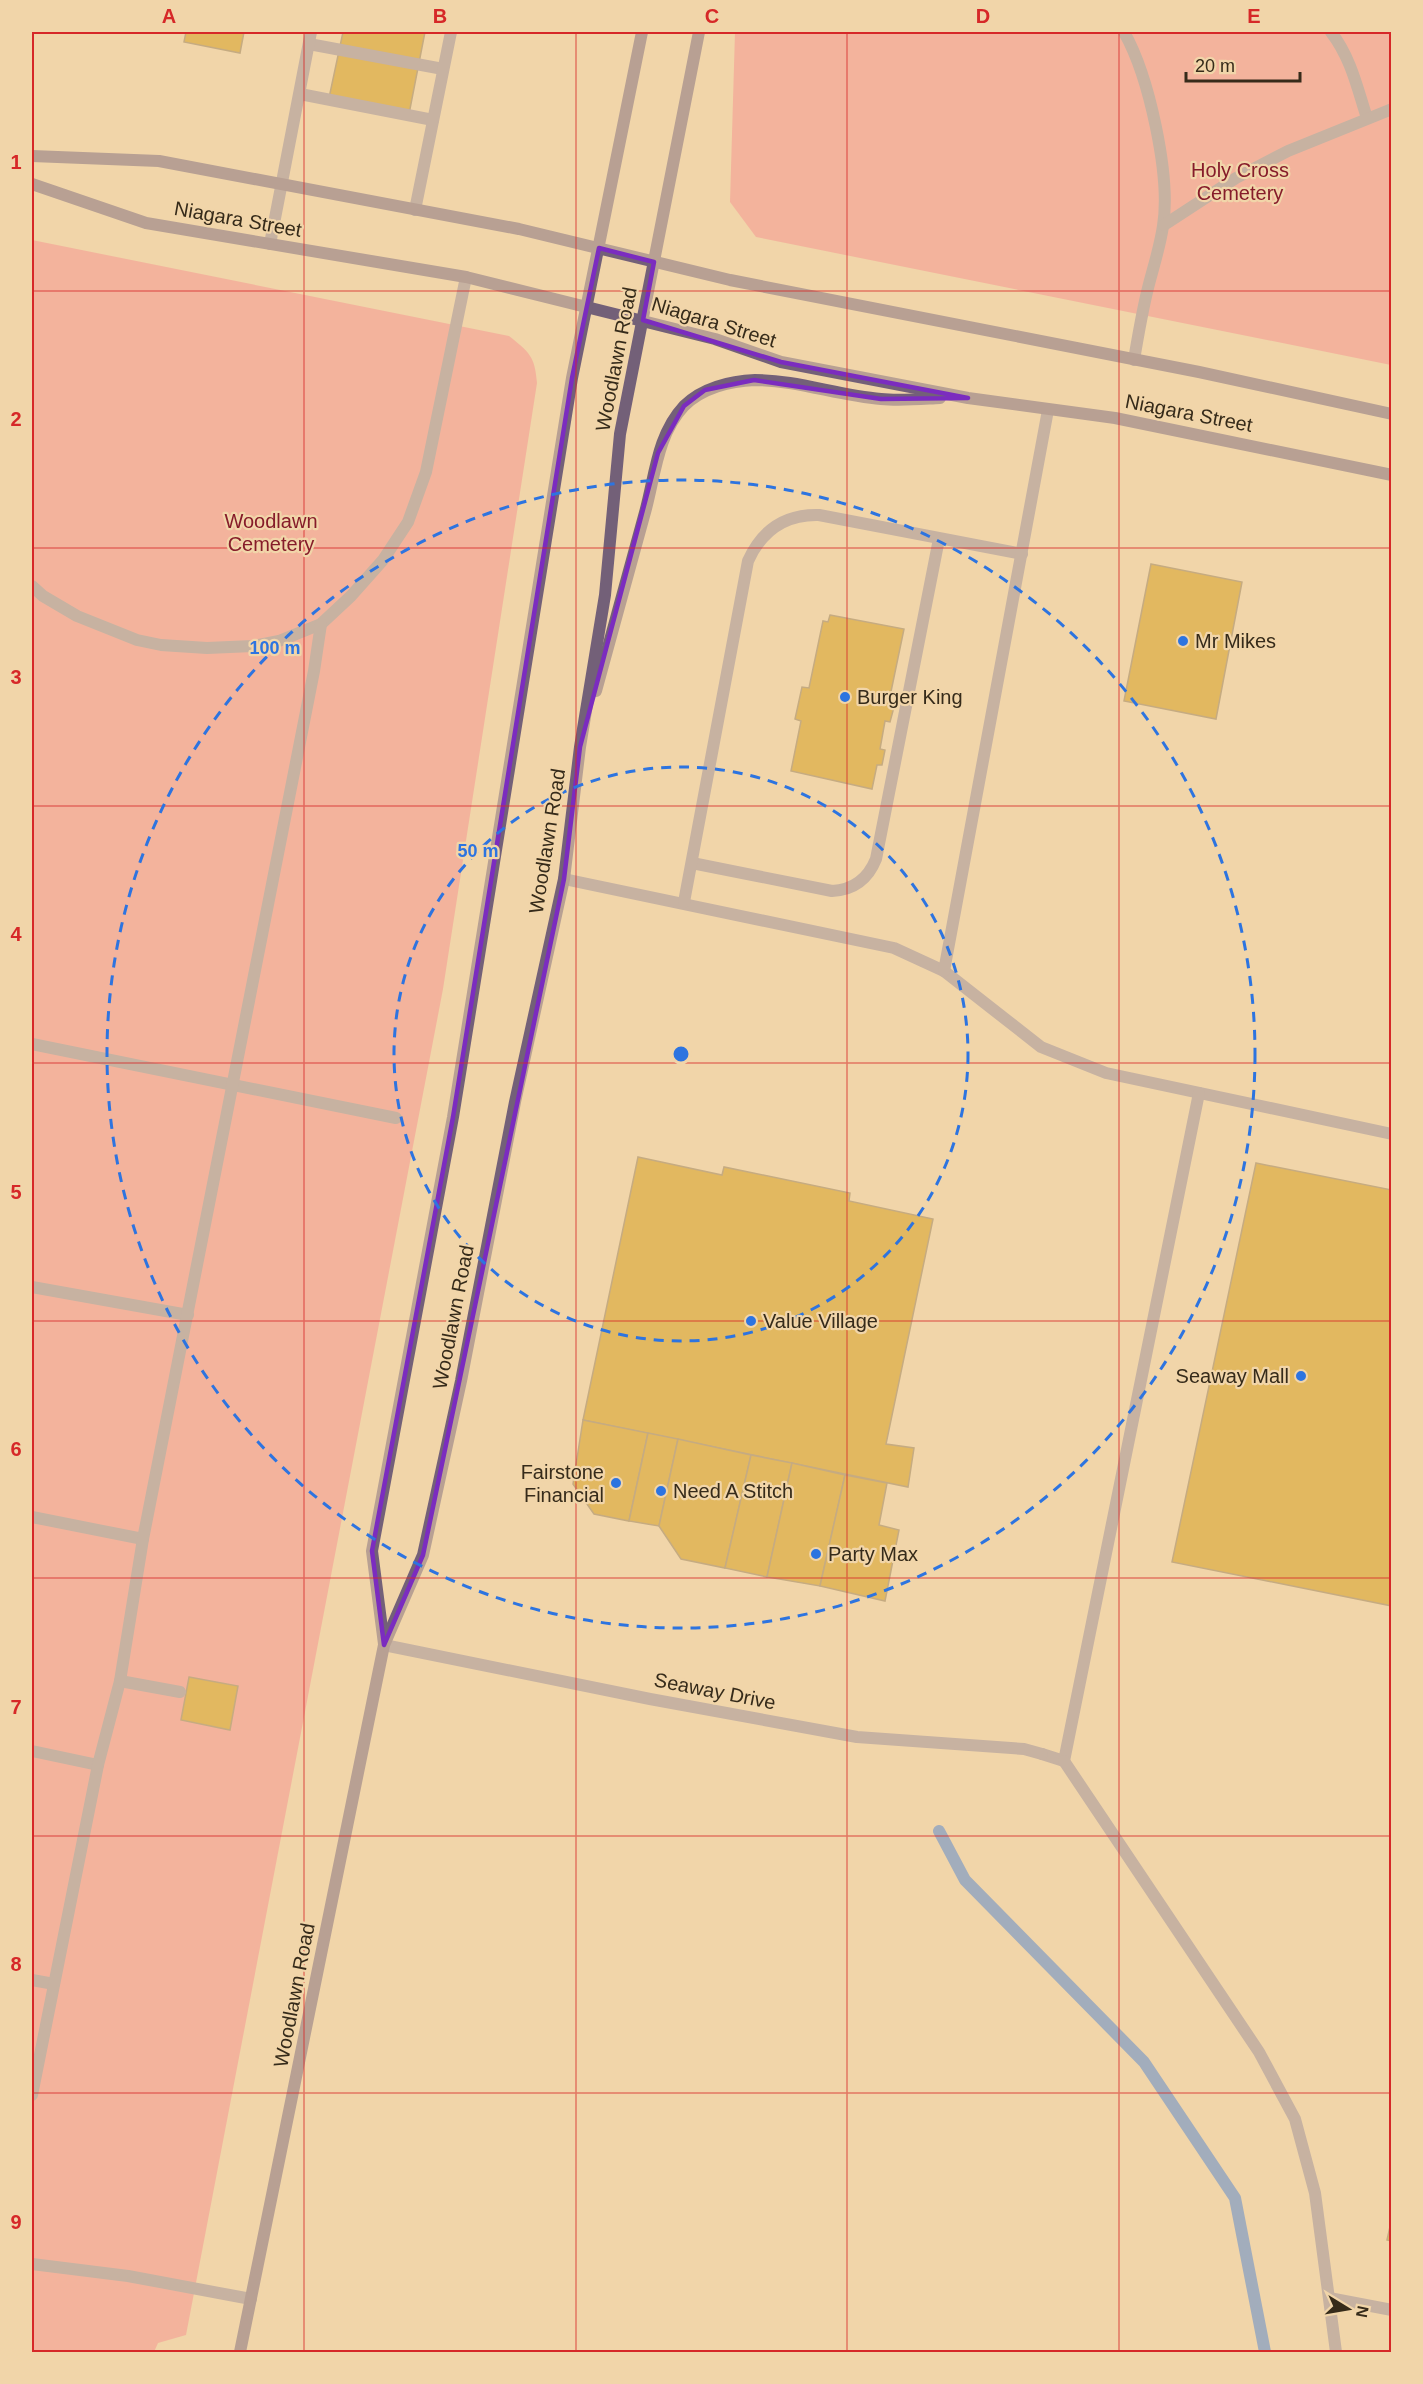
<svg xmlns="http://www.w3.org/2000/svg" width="1423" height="2384" font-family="Arial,sans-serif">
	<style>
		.green { fill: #f58b8d }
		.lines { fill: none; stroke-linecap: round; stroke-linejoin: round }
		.stream { stroke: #447cd3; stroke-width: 12 }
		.building { fill: #d19407; stroke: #927950; stroke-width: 1.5 }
		.service { stroke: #948798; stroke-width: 12 }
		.minor { stroke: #948798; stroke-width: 12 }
		.secondary { stroke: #736078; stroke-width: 12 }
		.marked { fill: none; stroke: #7b2cbf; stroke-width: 4.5; stroke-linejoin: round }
		.grid { fill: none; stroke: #d62828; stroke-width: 1.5; stroke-opacity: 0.55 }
		.ring { fill: none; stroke: #2d74e0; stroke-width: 3; stroke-dasharray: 10 8 }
		.poi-dot { fill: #2d74e0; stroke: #f1d5a9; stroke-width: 2 }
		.labels { text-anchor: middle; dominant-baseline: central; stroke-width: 4.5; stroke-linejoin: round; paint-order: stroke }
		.park-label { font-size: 20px; fill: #861c2a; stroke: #f1d5a9 }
		.street-label { font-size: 20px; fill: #362b1a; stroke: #f1d5a9 }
		.poi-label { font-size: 20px; fill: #362b1a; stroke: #f1d5a9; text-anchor: start }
		.centre { fill: #2d74e0; stroke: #f1d5a9; stroke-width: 3 }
		.ring-label { font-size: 18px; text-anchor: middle; font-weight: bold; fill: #2d74e0; stroke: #f1d5a9; stroke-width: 4.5; stroke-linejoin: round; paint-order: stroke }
		.neatline { fill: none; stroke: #d62828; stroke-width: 2 }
		.grid-label { font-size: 20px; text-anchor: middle; font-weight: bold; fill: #d62828 }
	</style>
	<rect width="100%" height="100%" fill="#f1d5a9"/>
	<!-- green -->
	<g class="green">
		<polygon points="735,32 1391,32 1391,365 756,237 730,202"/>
		<path d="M32,240L509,336C529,352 535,356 537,383L443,989L186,2335L158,2343L154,2352H32Z"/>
	</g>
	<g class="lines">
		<!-- stream -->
		<polyline class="stream" points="939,1831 965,1880 1144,2062 1235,2198 1265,2352"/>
	</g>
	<!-- building -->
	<g class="building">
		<polygon points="186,32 244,32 240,53 184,42"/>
		<polygon points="343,32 425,32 409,114 329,98"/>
		<polygon points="1151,564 1242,582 1216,719 1124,701"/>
		<polygon points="830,615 904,629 888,706 894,707 890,722 885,721 880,749 885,750 882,765 877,765 872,789 791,771 801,721 795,719 802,687 809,688 823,621 828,622"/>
		<polygon points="638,1157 722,1175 724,1167 850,1193 849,1201 933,1219 886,1444 914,1448 908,1487 583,1420"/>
		<polygon points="1256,1163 1392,1190 1392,1606 1172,1562"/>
		<polygon points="583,1420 648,1433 629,1521 594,1514 573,1484"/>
		<polygon points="648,1433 678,1439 659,1526 629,1521"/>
		<polygon points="678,1439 751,1455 725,1568 681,1559 659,1526"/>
		<polygon points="751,1455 792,1463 767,1577 725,1568"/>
		<polygon points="792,1463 845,1475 820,1586 767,1577"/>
		<polygon points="845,1475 887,1483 879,1525 899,1530 885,1601 820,1586"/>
		<polygon points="189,1677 238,1686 230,1730 181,1720"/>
		<polygon points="1392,2218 1392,2241 1387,2240"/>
	</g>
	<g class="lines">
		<!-- service -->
		<g class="service">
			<path d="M1124,32C1149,76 1171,176 1163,226C1160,247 1153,268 1148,288C1142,312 1138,336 1134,360"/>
			<path d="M1331,32C1351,58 1357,87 1367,118"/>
			<polyline points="309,44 443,69"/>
			<polyline points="300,94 433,120"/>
			<polyline points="415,210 451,32"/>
			<polyline points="1164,225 1236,178 1288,151 1392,109"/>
			<polyline points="270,244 311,32"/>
			<polyline points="32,586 43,596 77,616 137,640 161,645 207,648 253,646 279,641 321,624 351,596 383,560 408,522 426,472 466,277"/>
			<path d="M692,863L832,891C853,890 868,879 876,859L939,539"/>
			<polyline points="564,879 894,948 944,971 1041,1047 1106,1073 1392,1134"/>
			<path d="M684,902L748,561C762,530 785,514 819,515L1022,554"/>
			<polyline points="944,971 1048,410"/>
			<polyline points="32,1044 396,1118"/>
			<polyline points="32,1287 188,1315"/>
			<polyline points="32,1517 143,1539"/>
			<polyline points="120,1681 180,1692"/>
			<polyline points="32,1751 98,1765"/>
			<polyline points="1042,1754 1064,1761 1199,1093"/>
			<polyline points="1064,1761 1259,2052 1295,2119 1315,2193 1336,2352"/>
			<polyline points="32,1980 54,1984"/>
			<polyline points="32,2095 98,1765 120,1681 143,1539 314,671 321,624"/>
			<polyline points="32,2264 128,2276 251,2299"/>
			<polyline points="1329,2298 1392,2310"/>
		</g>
		<!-- minor -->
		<polyline class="minor" points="384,1645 650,1699 857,1737 1024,1749 1042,1754"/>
		<!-- secondary -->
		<g class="secondary">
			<polyline points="32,156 159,161 519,229 730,280 1199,372 1392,414"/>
			<polyline points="32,184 146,223 466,277 715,339 781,362 968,398 1115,418 1392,475"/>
			<path d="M596,691C612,633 628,574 644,516C655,479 656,436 684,406C702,388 730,381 755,380C797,380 839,396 881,399C900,401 921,399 940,398"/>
			<polyline points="384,1644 372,1551 453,1117 572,378 642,32"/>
			<polyline points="240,2352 384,1645 423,1555 461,1381 515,1102 564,879 580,747 605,595 620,434 699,32"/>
		</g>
	</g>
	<!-- marked area -->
	<path d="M0 0H1423V2384H0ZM599,248L654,262L643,320L781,362L968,398L881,399L754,380L705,390L684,406L658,453L580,747L564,879L423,1555L384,1645L372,1551L453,1117L572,378Z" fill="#f1d5a9" fill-opacity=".55" fill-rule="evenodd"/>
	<path class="marked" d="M599,248L654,262L643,320L781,362L968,398L881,399L754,380L705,390L684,406L658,453L580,747L564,879L423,1555L384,1645L372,1551L453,1117L572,378Z"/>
	<!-- grid -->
	<path class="grid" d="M304,32V2352M576,32V2352M847,32V2352M1119,32V2352M32,291H1392M32,548H1392M32,806H1392M32,1063H1392M32,1321H1392M32,1578H1392M32,1836H1392M32,2093H1392"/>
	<!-- distance rings -->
	<g class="ring">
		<circle cx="681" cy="1054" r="287"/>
		<circle cx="681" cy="1054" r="574"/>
	</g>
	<!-- markers -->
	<g class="poi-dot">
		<circle cx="1183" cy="641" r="6"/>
		<circle cx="845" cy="697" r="6"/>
		<circle cx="751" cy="1321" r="6"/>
		<circle cx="1301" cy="1376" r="6"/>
		<circle cx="616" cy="1483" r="6"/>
		<circle cx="661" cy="1491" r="6"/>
		<circle cx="816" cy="1554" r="6"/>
	</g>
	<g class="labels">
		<!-- park labels -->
		<g class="park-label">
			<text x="1240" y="170">Holy Cross<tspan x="1240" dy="23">Cemetery</tspan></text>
			<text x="271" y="521">Woodlawn<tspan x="271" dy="23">Cemetery</tspan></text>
		</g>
		<!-- street labels -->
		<g class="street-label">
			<text transform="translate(238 219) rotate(10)">Niagara Street</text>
			<text transform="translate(714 322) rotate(17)">Niagara Street</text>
			<text transform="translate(616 359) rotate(-79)">Woodlawn Road</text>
			<text transform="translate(1189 413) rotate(11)">Niagara Street</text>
			<text transform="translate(547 841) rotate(-81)">Woodlawn Road</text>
			<text transform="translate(453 1317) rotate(-79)">Woodlawn Road</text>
			<text transform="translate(715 1691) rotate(11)">Seaway Drive</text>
			<text transform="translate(294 1995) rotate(-79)">Woodlawn Road</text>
		</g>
		<!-- poi labels -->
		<g class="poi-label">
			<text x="1195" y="641">Mr Mikes</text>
			<text x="857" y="697">Burger King</text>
			<text x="763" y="1321">Value Village</text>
			<text x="1289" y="1376" text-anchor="end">Seaway Mall</text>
			<text x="604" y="1472" text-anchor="end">Fairstone<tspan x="604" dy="23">Financial</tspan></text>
			<text x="673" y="1491">Need A Stitch</text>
			<text x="828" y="1554">Party Max</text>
		</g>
	</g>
	<circle cx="681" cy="1054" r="9" class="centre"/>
	<g class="ring-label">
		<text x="275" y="654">100 m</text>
		<text x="478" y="857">50 m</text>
	</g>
	<!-- border -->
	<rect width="1423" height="2384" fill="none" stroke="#f1d5a9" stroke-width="66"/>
	<!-- north arrow -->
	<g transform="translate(1348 2309) rotate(101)" stroke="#f1d5a9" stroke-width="4.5" paint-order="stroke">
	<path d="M0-4.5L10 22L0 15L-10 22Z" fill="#362b1a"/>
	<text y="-9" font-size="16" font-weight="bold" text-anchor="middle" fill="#362b1a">N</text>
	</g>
	<!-- scale -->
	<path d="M1186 72v9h114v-9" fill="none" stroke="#362b1a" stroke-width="3"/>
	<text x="1195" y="72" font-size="18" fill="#362b1a" stroke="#f1d5a9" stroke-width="4.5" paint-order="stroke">20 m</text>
	<rect x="33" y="33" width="1357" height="2318" class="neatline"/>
	<g class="grid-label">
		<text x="169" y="23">A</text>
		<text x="440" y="23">B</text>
		<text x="712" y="23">C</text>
		<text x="983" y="23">D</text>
		<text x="1254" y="23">E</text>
		<text x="16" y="169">1</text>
		<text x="16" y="426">2</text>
		<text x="16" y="684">3</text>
		<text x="16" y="941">4</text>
		<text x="16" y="1199">5</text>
		<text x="16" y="1456">6</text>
		<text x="16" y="1714">7</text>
		<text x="16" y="1971">8</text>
		<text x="16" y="2229">9</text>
	</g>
</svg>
